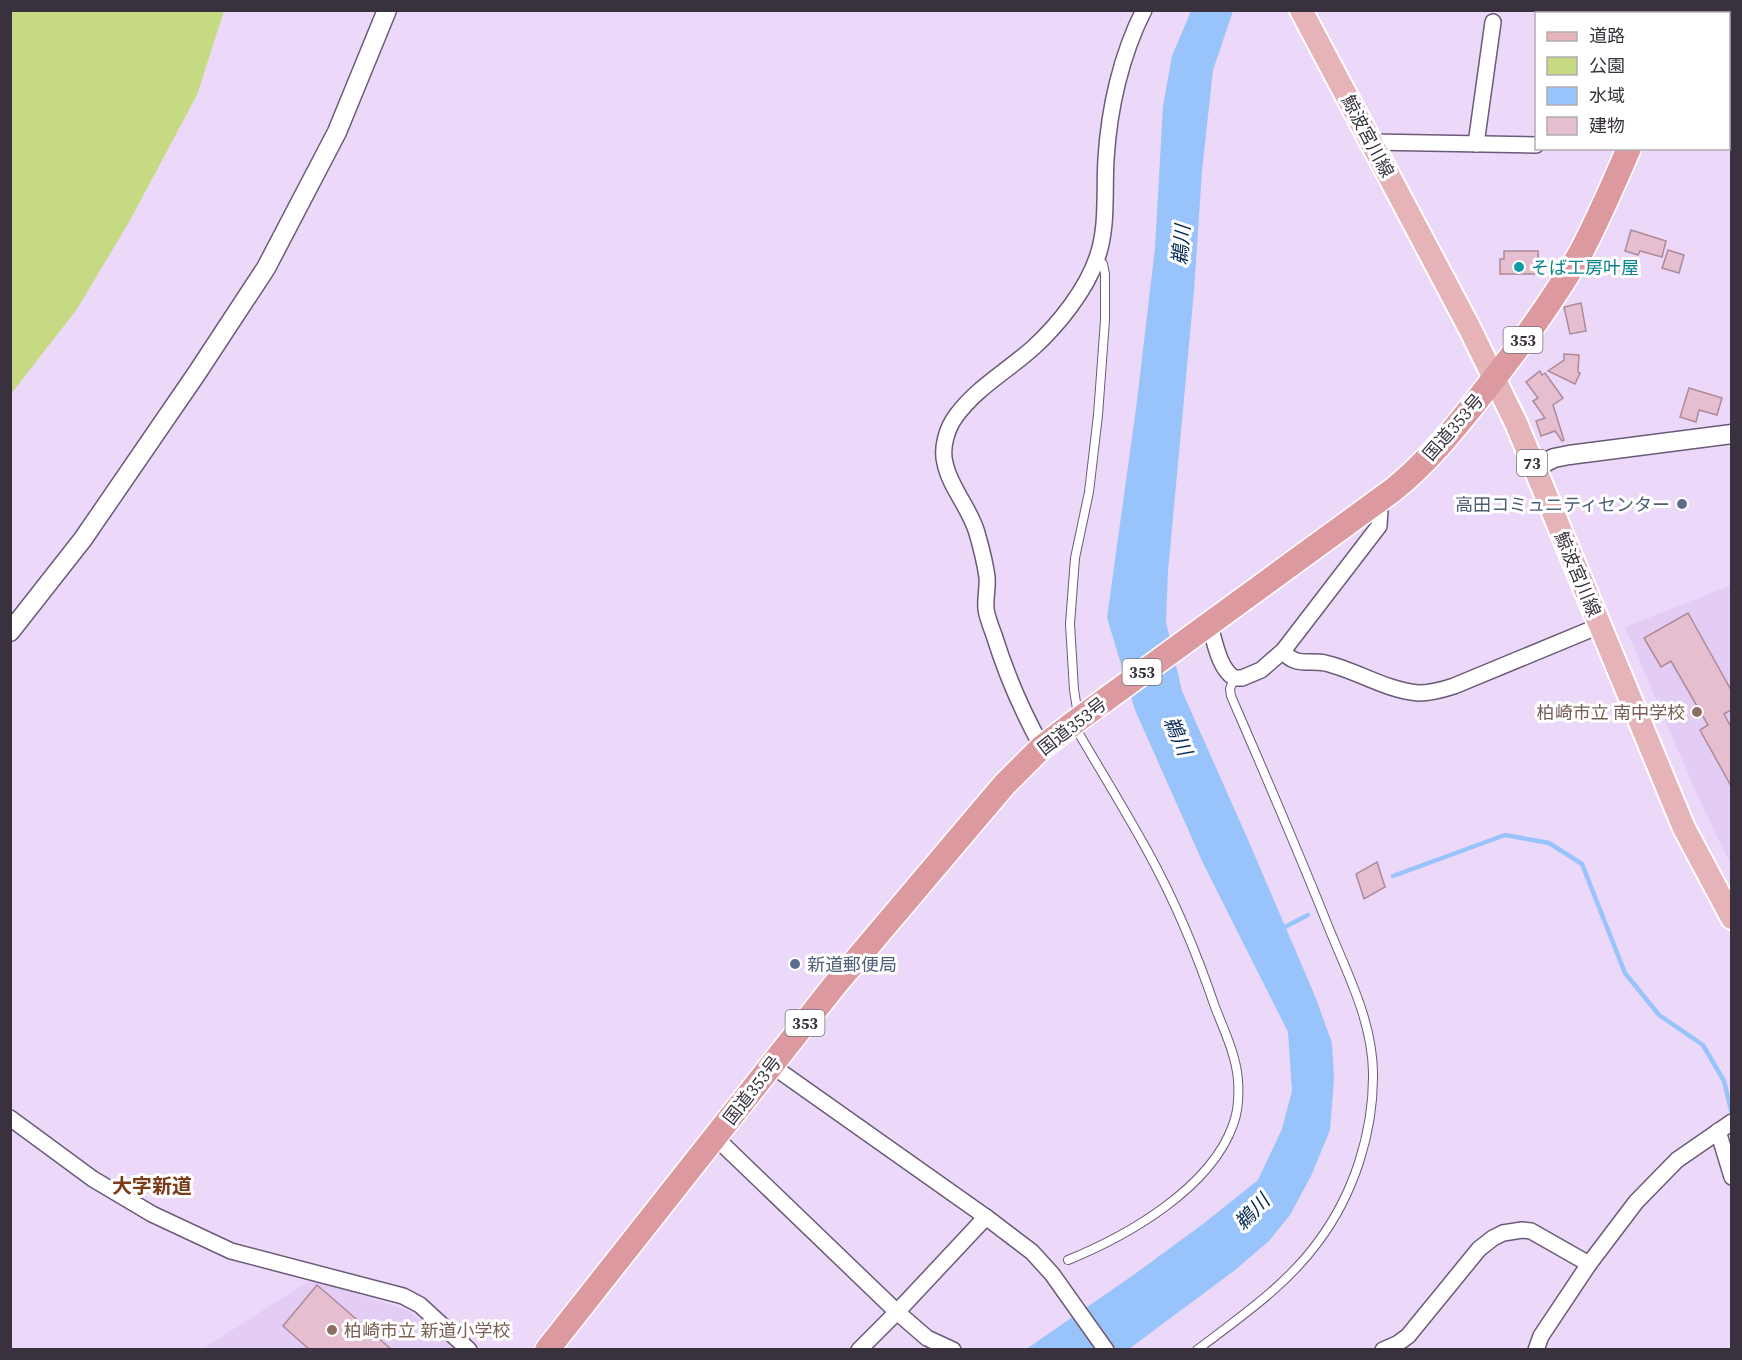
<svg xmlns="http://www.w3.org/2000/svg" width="1742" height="1360" font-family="'Source Serif 4','Noto Sans JP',serif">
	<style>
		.built { fill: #e4cdf4 }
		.green { fill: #c6da84 }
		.water { fill: #98c3fb }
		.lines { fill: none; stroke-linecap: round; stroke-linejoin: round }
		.stream { stroke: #98c3fb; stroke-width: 4.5 }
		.building { fill: #e5bfd0; stroke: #ad8999; stroke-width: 1.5 }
		.service-casing { stroke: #6b5b77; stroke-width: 10 }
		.minor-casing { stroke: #6b5b77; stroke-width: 18 }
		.tertiary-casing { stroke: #6b5b77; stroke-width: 21 }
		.primary-casing { stroke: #fff; stroke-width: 26 }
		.trunk-casing { stroke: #fff; stroke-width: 27 }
		.service { stroke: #fff; stroke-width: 8 }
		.minor { stroke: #fff; stroke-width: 15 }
		.tertiary { stroke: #fff; stroke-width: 18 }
		.primary { stroke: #e5b3b8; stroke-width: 22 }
		.trunk { stroke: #dc9aa0; stroke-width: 24 }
		.culture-dot { fill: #0f9aa8; stroke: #fff; stroke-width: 2 }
		.service-dot { fill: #5c6f8a; stroke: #fff; stroke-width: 2 }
		.education-dot { fill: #8d6e63; stroke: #fff; stroke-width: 2 }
		.labels { text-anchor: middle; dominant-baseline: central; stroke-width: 6; stroke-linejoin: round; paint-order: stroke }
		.shield { fill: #fff; stroke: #747078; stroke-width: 1.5 }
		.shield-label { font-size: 16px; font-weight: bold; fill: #39323e }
		.street-label { font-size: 18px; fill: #39323e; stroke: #fff }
		.culture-label { font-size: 18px; fill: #0d838f; stroke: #fff; text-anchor: start }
		.service-label { font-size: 18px; fill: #4e5e75; stroke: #fff; text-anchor: end }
		.education-label { font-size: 18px; fill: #785e54; stroke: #fff; text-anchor: end }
		.water-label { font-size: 20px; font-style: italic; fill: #062a55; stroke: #fff }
		.neighbourhood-label { font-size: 20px; font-weight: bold; fill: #7c3c1a; stroke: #fff }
	</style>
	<rect width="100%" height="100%" fill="#ecd9fa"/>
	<!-- built -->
	<g class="built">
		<polygon points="1731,585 1731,865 1698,797 1625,627"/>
		<polygon points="312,1279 409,1311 456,1349 201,1350"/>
	</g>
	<!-- green -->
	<polygon class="green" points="11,10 224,11 197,95 129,222 77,309 11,394"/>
	<!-- water -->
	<polygon class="water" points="1191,11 1233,11 1213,70 1202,171 1194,291 1168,571 1166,622 1182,691 1249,842 1315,996 1332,1043 1334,1079 1330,1130 1311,1176 1290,1215 1269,1241 1235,1270 1129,1349 1025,1350 1132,1276 1203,1224 1258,1180 1282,1129 1292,1091 1288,1032 1203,863 1135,710 1107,618 1137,401 1155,248 1163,106 1172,56"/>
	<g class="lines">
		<!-- stream -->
		<g class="stream">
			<polyline points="1393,876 1505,835 1549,843 1582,864 1625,973 1659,1015 1703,1045 1724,1081 1732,1114"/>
			<polyline points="1281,929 1308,915"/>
		</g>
	</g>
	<!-- building -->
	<g class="building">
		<polygon points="1631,230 1666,241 1662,257 1640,251 1638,255 1625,251"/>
		<polygon points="1668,250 1684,255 1679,273 1662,268"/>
		<polygon points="1504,251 1538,251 1539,274 1500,274 1500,259 1504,259"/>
		<polygon points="1581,303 1586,331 1570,334 1564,307"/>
		<polygon points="1564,354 1579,355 1578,372 1580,373 1575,384 1548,371 1564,360"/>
		<polygon points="1540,371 1542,375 1545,373 1563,398 1553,405 1564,440 1562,441 1555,431 1541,436 1536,421 1545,418 1533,401 1538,398 1526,382"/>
		<polygon points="1689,388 1722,398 1717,415 1699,410 1696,422 1680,417"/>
		<polygon points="1688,613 1731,690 1731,710 1724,714 1731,727 1731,786 1700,730 1708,725 1671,661 1661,667 1644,638"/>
		<polygon points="1377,862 1385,887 1364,899 1356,874"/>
		<polygon points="317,1285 392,1350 310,1350 283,1326"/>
	</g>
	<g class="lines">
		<defs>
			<g id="service">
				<polyline points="1078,715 1074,690 1070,624 1075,558 1089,492 1098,415 1105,320 1105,274 1103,264 1097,258"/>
				<path d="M1068,1260C1127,1236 1210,1189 1233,1125C1238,1112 1239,1094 1238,1080C1236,1055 1224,1030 1215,1007C1197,954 1175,901 1148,852C1125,810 1099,768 1075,727"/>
				<path d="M1197,1350C1240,1317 1286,1286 1318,1242C1354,1194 1374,1131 1373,1072C1372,1020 1347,973 1328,926C1297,848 1264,772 1231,696L1230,689L1234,678"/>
			</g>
			<g id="minor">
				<polyline points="1371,142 1536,145"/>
				<polyline points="1476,144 1493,22"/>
				<path d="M1209,623C1215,641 1218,667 1234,678H1242L1261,670L1283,651L1379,526L1380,509L1377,502"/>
				<path d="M1283,651C1295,667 1308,660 1325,663C1356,670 1385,690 1418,693C1430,693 1442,690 1454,686L1599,626"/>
				<path d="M1042,747C1022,711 1006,674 994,635C991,627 987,617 986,609C985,598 988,587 987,577C985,562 981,547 977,533C970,508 950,488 945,463C941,448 947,428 956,416C977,387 1009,370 1034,347C1059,324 1086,290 1097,258C1108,228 1104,191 1106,159C1109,109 1121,55 1144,10"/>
				<polyline points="771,1065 986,1217 1032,1252 1052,1274 1106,1350"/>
				<polyline points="10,1118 93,1179 152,1214 231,1251 403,1296 420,1305 469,1350"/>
				<polyline points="1718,1131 1732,1177"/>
				<polyline points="715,1137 897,1312 927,1338 953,1350"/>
				<polyline points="859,1350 897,1312 986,1217"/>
				<polyline points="1383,1350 1397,1344 1408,1336 1479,1249 1493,1238 1503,1233 1522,1230 1531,1231 1589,1264"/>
				<polyline points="1536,1350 1541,1336 1589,1264 1636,1202 1677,1160 1732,1122"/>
			</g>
			<g id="tertiary">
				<polyline points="1534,468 1554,458 1569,455 1732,434"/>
				<polyline points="10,632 83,539 197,373 266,268 337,132 387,10"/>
			</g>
			<polyline id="primary" points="1301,10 1469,327 1516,423 1684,828 1732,918"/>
			<g id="trunk">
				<polyline points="1671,14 1672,10"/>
				<path d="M547,1350L834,986L1004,785L1042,747L1079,719L1393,490C1428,462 1457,426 1485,390C1520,346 1553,301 1581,252C1599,218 1614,183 1629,148"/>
			</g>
		</defs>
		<!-- service casing -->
		<use href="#service" class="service-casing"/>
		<!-- minor casing -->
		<use href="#minor" class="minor-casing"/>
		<!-- tertiary casing -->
		<use href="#tertiary" class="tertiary-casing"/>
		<!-- primary casing -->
		<use href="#primary" class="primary-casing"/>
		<!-- trunk casing -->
		<use href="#trunk" class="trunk-casing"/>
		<!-- service -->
		<use href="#service" class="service"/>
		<!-- minor -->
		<use href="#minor" class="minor"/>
		<!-- tertiary -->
		<use href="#tertiary" class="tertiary"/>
		<!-- primary -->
		<use href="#primary" class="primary"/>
		<!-- trunk -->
		<use href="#trunk" class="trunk"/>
	</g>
	<!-- markers -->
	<circle class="culture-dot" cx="1519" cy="267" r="6"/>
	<g class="service-dot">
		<circle cx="1682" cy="504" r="6"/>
		<circle cx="795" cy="964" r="6"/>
	</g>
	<g class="education-dot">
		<circle cx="1697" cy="712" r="6"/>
		<circle cx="332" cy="1330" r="6"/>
	</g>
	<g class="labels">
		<!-- shield labels -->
		<g class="shield">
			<rect x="1503.5" y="327" width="39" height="26" rx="4.5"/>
			<rect x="1517" y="450" width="30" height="26" rx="4.5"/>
			<rect x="1122.5" y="659" width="39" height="26" rx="4.5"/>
			<rect x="785.5" y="1010" width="39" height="26" rx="4.5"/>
		</g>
		<g class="shield-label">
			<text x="1523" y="340">353</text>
			<text x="1532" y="463">73</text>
			<text x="1142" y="672">353</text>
			<text x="805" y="1023">353</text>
		</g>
		<!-- street labels -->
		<g class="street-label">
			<text transform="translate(1368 136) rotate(62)">鯨波宮川線</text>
			<text transform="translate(1453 427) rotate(-49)">国道353号</text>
			<text transform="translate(1578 574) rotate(67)">鯨波宮川線</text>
			<text transform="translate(1072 726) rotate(-38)">国道353号</text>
			<text transform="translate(752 1090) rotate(-52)">国道353号</text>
		</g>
		<!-- culture labels -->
		<g class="culture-label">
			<text x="1531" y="267">そば工房叶屋</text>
		</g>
		<!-- service labels -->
		<g class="service-label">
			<text x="1670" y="504">高田コミュニティセンター</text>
			<text x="807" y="964" text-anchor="start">新道郵便局</text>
		</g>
		<!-- education labels -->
		<g class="education-label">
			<text x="1685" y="712">柏崎市立 南中学校</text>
			<text x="344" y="1330" text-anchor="start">柏崎市立 新道小学校</text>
		</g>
		<!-- water labels -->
		<g class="water-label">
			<text transform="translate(1181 245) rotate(-85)">鵜川</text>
			<text transform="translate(1178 736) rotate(66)">鵜川</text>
			<text transform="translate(1252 1212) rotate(-46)">鵜川</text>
		</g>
		<!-- neighbourhood labels -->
		<g class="neighbourhood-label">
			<text x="152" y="1186">大字新道</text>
		</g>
	</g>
	<!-- border -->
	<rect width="1742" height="1360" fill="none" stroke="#39323e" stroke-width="24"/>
	<!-- legend -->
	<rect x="1535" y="12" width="195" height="138" fill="#ffffff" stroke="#b0adb2" stroke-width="1.5"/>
	<rect x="1547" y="32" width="30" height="9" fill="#e5b3b8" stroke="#b0adb2" stroke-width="1.5"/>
	<text x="1589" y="42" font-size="18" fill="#39323e">道路</text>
	<rect x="1547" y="57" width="30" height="18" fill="#c6da84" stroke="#b0adb2" stroke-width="1.5"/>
	<text x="1589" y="72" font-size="18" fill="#39323e">公園</text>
	<rect x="1547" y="87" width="30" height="18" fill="#98c3fb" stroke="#b0adb2" stroke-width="1.5"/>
	<text x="1589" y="102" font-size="18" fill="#39323e">水域</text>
	<rect x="1547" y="117" width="30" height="18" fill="#e5bfd0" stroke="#b0adb2" stroke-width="1.5"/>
	<text x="1589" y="132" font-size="18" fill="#39323e">建物</text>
</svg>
